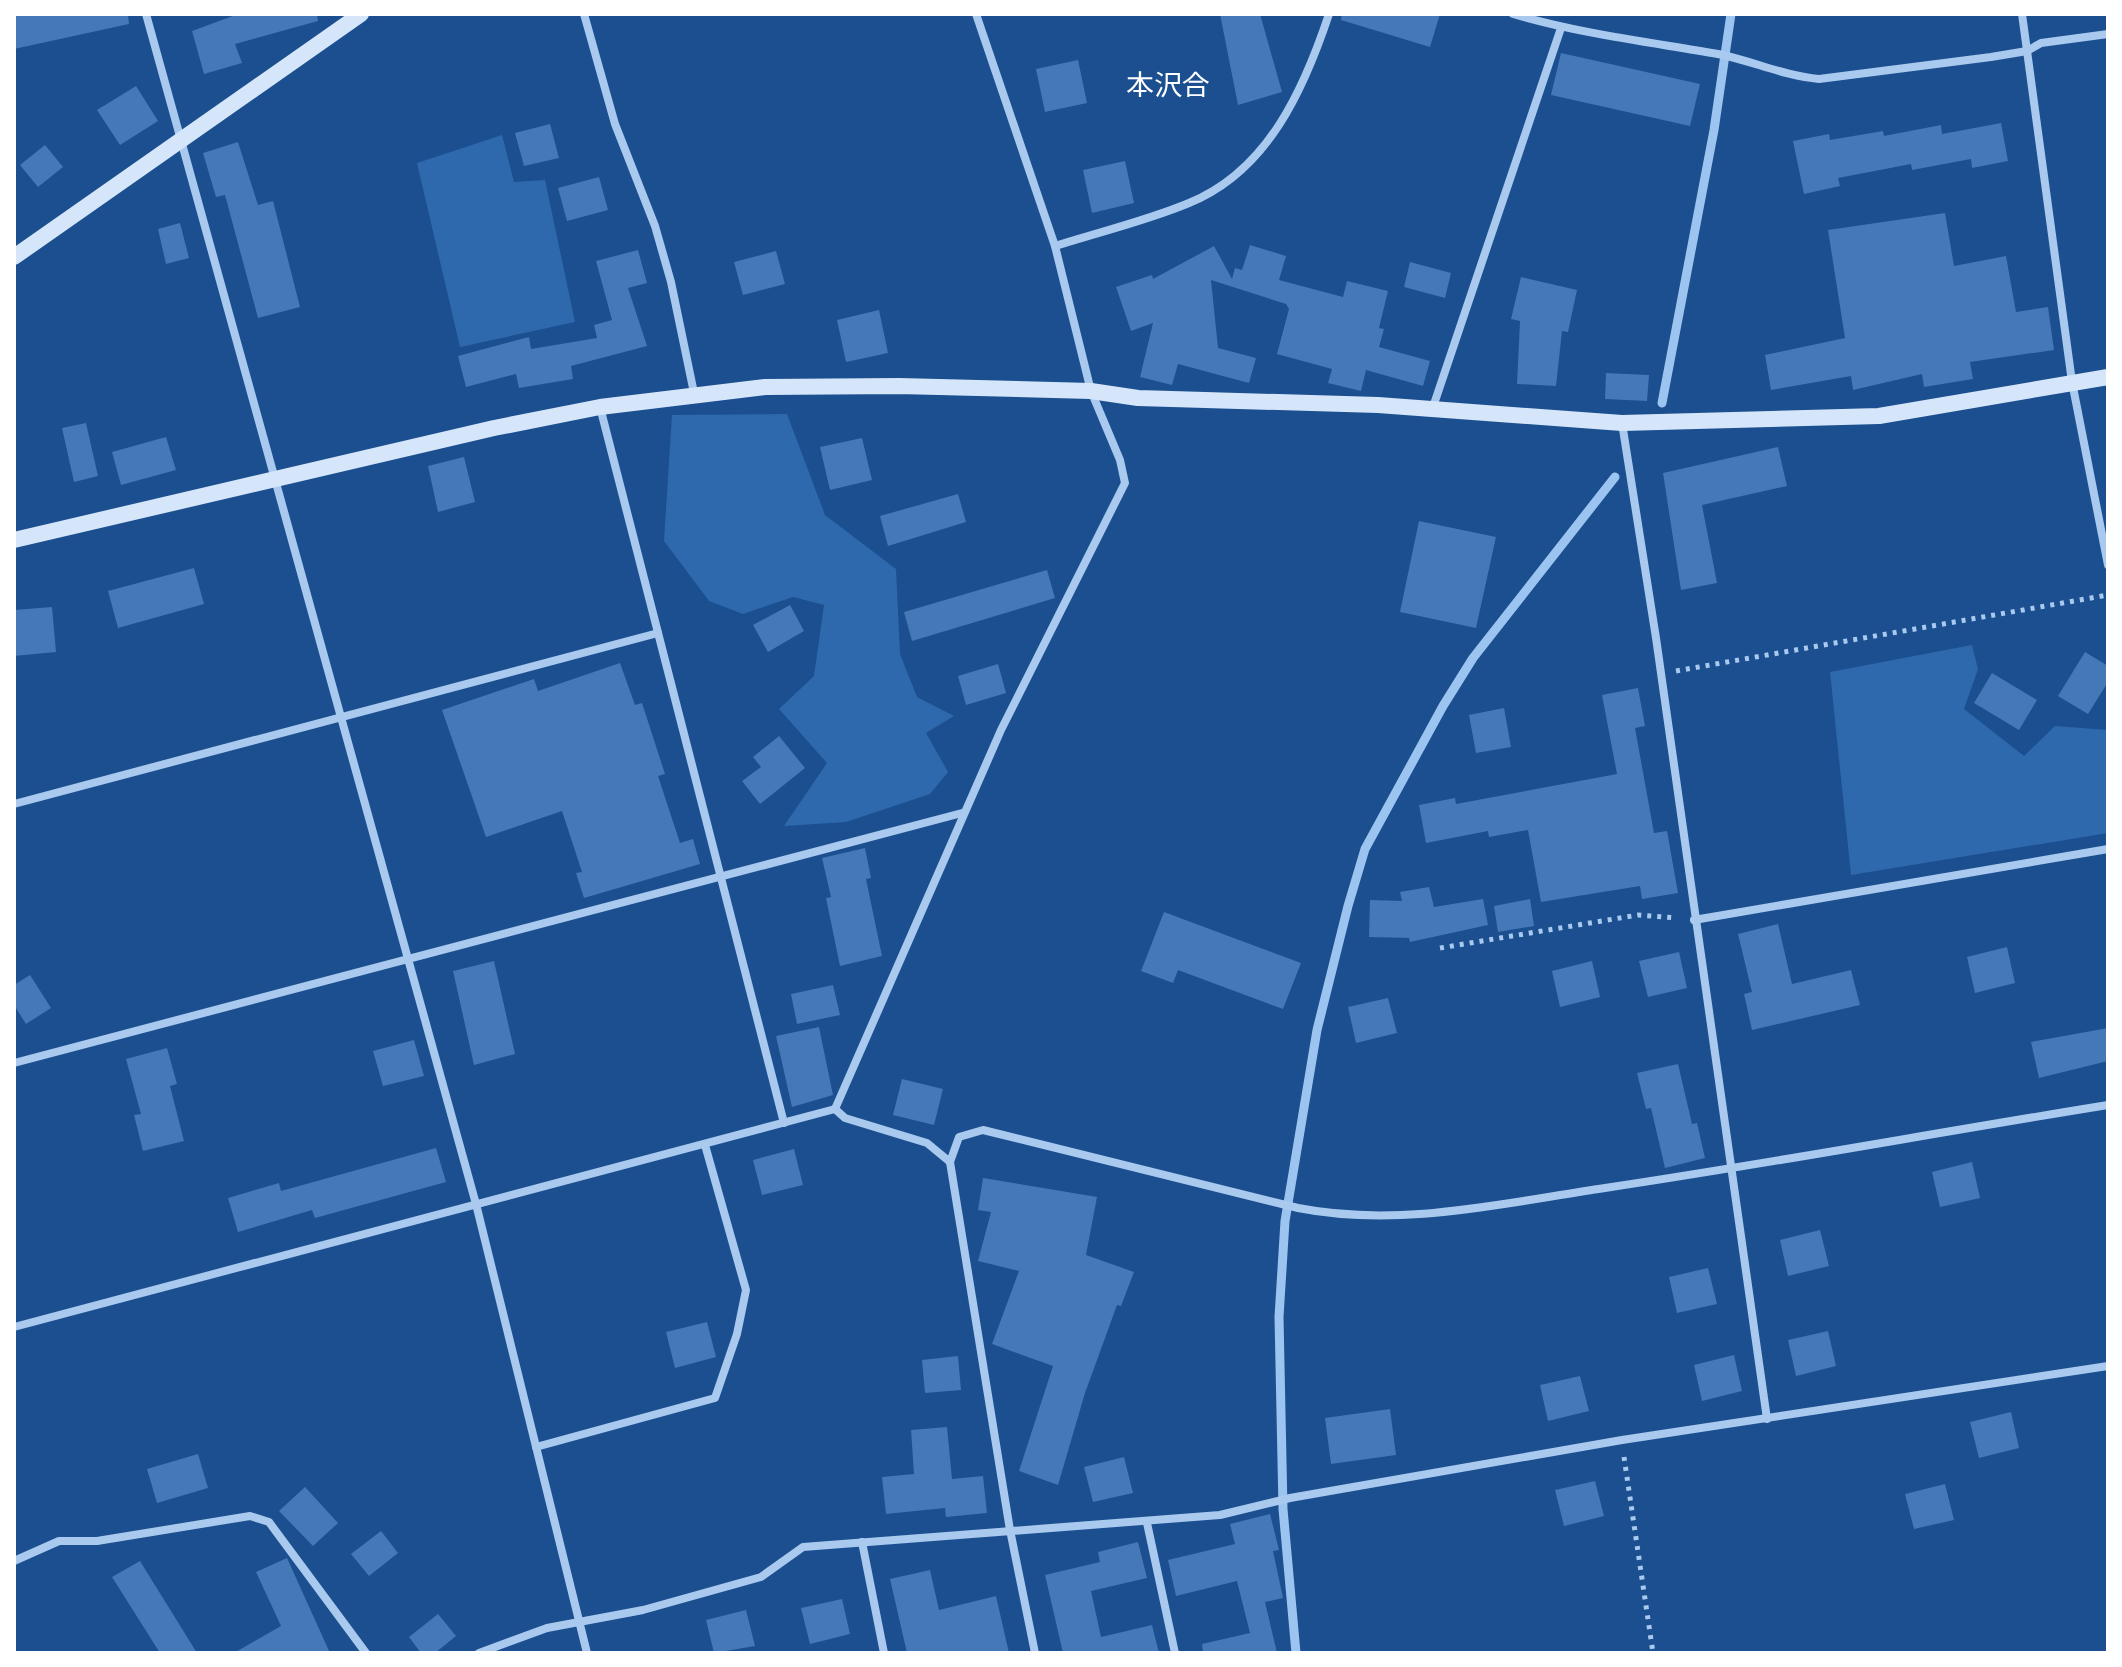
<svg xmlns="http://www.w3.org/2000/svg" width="2122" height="1667" font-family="'DM Sans','Noto Sans JP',sans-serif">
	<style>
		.green { fill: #2e69ad }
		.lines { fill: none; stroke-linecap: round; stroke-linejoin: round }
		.stream { stroke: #9cc4f0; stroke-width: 9 }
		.building { fill: #4478b7 }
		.path { stroke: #a9c9ee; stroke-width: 5; stroke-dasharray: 4 6; stroke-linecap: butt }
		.street { stroke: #a9c9ee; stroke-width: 8 }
		.secondary { stroke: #d6e6fa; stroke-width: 16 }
		.labels { text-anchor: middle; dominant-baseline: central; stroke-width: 8; stroke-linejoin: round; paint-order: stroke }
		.neighbourhood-label { font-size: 28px; fill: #fff; stroke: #1b4f8f }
	</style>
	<rect width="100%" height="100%" fill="#1b4f8f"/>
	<!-- green -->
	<g class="green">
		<polygon points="502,135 514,182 545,180 575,322 460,347 417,163"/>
		<polygon points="787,414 825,515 896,569 900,654 917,697 954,716 926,733 948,772 930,794 846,822 784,826 827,763 779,709 814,676 824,605 793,597 743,614 709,601 664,541 672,415"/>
		<polygon points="1972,645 1978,669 1964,709 2024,756 2055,726 2108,730 2108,833 1851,875 1830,672"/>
	</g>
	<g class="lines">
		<!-- stream -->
		<g class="stream">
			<polyline points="1662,403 1714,130 1731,14"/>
			<polyline points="1296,1653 1283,1509 1279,1317 1285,1221 1317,1030 1348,906 1365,849 1443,706 1473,658 1615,477"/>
		</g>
	</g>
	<!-- building -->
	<g class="building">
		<polygon points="14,14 128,14 129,24 14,49"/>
		<polygon points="238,14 317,14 318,21 235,44 242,63 204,74 192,31"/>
		<polygon points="1220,14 1260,14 1282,92 1238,105"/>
		<polygon points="1342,14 1440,14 1430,47 1341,20"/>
		<polygon points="1561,53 1700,84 1690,126 1551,95"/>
		<polygon points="1078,60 1087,103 1045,112 1036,69"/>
		<polygon points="136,86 158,121 120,145 97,110"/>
		<polygon points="2001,123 2008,161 1972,168 1971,159 1912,170 1911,164 1838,178 1840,186 1804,194 1793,141 1829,134 1830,140 1883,131 1884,136 1941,125 1942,134"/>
		<polygon points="550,124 559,158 524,166 515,133"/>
		<polygon points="238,142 258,205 273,201 300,307 258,318 225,195 216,197 203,153"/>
		<polygon points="45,145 63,167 38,187 20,165"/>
		<polygon points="1125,161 1134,203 1092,213 1083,170"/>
		<polygon points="599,177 608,210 567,221 558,188"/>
		<polygon points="1945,213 1954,266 2006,256 2016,312 2048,307 2054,350 1970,362 1973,379 1924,387 1922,374 1853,390 1851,376 1771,390 1765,355 1845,338 1828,230"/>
		<polygon points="180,223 189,258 166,264 158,229"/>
		<polygon points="1250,245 1286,256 1279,280 1343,297 1347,281 1388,291 1379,328 1384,329 1379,347 1430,361 1423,386 1366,370 1361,391 1328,383 1332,369 1277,354 1289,309 1286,304 1211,280 1218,348 1256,358 1249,383 1178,364 1172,385 1140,377 1153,323 1131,331 1116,287 1152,275 1153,279 1214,246 1232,279 1235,268 1242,270"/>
		<polygon points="638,250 647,283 628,288 647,346 571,366 573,379 519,388 516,374 466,387 458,356 529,337 531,349 597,338 594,325 612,320 596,261"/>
		<polygon points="776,251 785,284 743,295 734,262"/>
		<polygon points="1410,262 1451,273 1445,298 1404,287"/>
		<polygon points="1521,277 1577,290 1568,332 1562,331 1556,386 1517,384 1520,321 1511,319"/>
		<polygon points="879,310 888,353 846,362 837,320"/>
		<polygon points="1606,373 1649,375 1647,401 1605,399"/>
		<polygon points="86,423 98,476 74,482 62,428"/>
		<polygon points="166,437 176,470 121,485 112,452"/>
		<polygon points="862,438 872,480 830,490 820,447"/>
		<polygon points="1778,447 1787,486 1702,505 1717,583 1681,590 1663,473"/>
		<polygon points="464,457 475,502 438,512 428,466"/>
		<polygon points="958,494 966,522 888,546 880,516"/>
		<polygon points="1419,521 1496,537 1476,628 1400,612"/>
		<polygon points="194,568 204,604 118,628 108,591"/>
		<polygon points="1047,570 1055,598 912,641 904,612"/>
		<polygon points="790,605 804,631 768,652 753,625"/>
		<polygon points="52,607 56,652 14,656 14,610"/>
		<polygon points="2085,652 2108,666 2108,682 2088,714 2058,696"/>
		<polygon points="620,663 635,705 642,703 665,774 658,776 680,843 693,839 700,864 584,898 576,873 582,872 562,811 486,837 442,710 534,679 538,691"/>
		<polygon points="998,664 1006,693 966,705 958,676"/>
		<polygon points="1992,673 2037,700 2019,730 1974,703"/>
		<polygon points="1638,688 1645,726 1635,728 1654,833 1667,831 1678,893 1642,899 1640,886 1541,902 1528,830 1489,837 1488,831 1426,843 1419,805 1455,798 1456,804 1617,774 1602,695"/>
		<polygon points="1504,708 1511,747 1476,753 1469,715"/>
		<polygon points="779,736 805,768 760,804 742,781 761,767 753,757"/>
		<polygon points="865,848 871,878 866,879 882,956 840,966 826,898 831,897 822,858"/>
		<polygon points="1429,887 1434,907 1483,899 1488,925 1410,942 1409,938 1369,937 1370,900 1402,901 1400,892"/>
		<polygon points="1530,899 1534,926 1498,932 1494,906"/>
		<polygon points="1164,912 1301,963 1283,1009 1178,970 1173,983 1141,971"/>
		<polygon points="1778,924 1792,984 1851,970 1860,1005 1752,1030 1744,994 1752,992 1738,934"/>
		<polygon points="2007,947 2015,983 1975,993 1967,957"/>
		<polygon points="1679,952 1687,988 1648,997 1639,961"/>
		<polygon points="494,961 515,1054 474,1065 453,971"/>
		<polygon points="1592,961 1600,997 1560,1007 1552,971"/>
		<polygon points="30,975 51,1008 26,1024 14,1005 14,985"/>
		<polygon points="833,985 840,1015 797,1024 791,994"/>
		<polygon points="1388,998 1397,1033 1356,1043 1348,1007"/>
		<polygon points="819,1027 833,1095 792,1107 776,1036"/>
		<polygon points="2108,1028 2108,1061 2039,1078 2031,1042"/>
		<polygon points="414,1040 424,1076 383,1086 373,1051"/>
		<polygon points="167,1048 177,1084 170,1086 184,1141 143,1151 134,1115 141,1114 126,1059"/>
		<polygon points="1678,1064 1692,1124 1697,1123 1705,1158 1665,1168 1651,1108 1646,1109 1637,1073"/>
		<polygon points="902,1079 943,1089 934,1125 893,1115"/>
		<polygon points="436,1148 446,1182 315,1218 312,1210 238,1232 228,1198 279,1183 281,1191"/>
		<polygon points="794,1149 803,1185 762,1195 753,1160"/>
		<polygon points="1972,1162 1980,1198 1940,1207 1932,1172"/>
		<polygon points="983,1178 1097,1197 1086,1255 1134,1272 1121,1306 1117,1305 1085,1393 1058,1485 1019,1471 1053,1366 992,1344 1019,1271 978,1261 991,1212 978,1210"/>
		<polygon points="1820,1230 1829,1266 1788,1276 1780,1240"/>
		<polygon points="1708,1268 1717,1304 1677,1313 1669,1277"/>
		<polygon points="707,1322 716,1357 675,1368 666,1332"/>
		<polygon points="1828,1331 1836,1366 1796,1376 1788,1340"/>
		<polygon points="1734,1355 1742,1391 1702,1401 1694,1365"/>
		<polygon points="958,1356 961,1390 925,1393 922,1360"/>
		<polygon points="1580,1376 1589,1411 1548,1421 1540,1385"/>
		<polygon points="1390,1409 1396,1455 1331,1464 1325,1418"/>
		<polygon points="2011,1412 2019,1448 1979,1458 1970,1422"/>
		<polygon points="947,1427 952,1479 983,1476 987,1513 946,1517 945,1508 886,1514 882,1477 914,1474 911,1430"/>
		<polygon points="198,1454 208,1488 157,1503 147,1469"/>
		<polygon points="1124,1457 1133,1493 1093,1502 1084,1467"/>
		<polygon points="1595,1481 1604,1516 1564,1526 1555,1490"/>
		<polygon points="1945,1484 1954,1520 1914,1529 1905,1494"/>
		<polygon points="305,1487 338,1523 313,1546 279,1511"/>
		<polygon points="1270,1514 1279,1550 1273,1551 1283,1598 1265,1602 1277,1653 1203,1653 1202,1644 1250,1633 1237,1581 1176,1596 1168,1560 1235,1544 1230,1524"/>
		<polygon points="381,1531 398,1553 369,1576 351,1554"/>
		<polygon points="1138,1542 1147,1578 1091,1591 1101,1637 1152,1625 1159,1653 1063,1653 1045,1575 1100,1562 1098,1552"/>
		<polygon points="287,1558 330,1653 234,1653 281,1626 256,1572"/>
		<polygon points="140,1561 197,1653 160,1653 112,1577"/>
		<polygon points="930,1570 939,1610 996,1596 1009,1653 907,1653 890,1579"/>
		<polygon points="842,1599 850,1634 810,1644 801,1608"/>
		<polygon points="746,1610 755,1646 714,1653 706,1620"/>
		<polygon points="438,1614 456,1636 435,1653 421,1653 409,1637"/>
	</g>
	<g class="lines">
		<!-- path -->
		<g class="path">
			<polyline points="1676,671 2108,595"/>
			<polyline points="1440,948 1638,915 1677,918"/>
			<polyline points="1624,1457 1653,1653"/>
		</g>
		<!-- street -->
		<g class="street">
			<polyline points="146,14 476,1204 587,1653"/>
			<polyline points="584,14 615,124 655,226 671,282 694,393"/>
			<path d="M1513,14C1581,34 1649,42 1718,54C1753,61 1784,76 1819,79L1991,57L2027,51L2041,43L2108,34"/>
			<polyline points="2022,14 2072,382 2108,565"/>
			<path d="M1055,246C1099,232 1146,221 1189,203C1268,171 1304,89 1329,14"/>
			<polyline points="600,407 784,1123"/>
			<polyline points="1432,410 1561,28"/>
			<polyline points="1622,423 1656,638 1767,1419"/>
			<polyline points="14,804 658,633"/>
			<polyline points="1694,920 2108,849"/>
			<polyline points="14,1063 962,813"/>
			<polyline points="835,1109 1001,730 1125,483 1120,460 1091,391 1055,246 976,14"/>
			<polyline points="835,1109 845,1118 927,1143 950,1162 1010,1530 1035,1653"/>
			<path d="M950,1162L959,1137L983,1130L1298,1208C1400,1228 1503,1203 1605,1188C1773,1163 1940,1132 2108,1105"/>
			<polyline points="14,1327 835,1109"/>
			<polyline points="536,1447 715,1398 737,1334 746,1290 705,1145"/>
			<polyline points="1147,1523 1175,1653"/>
			<polyline points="862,1542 884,1653"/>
			<polyline points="14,1561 59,1541 97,1541 250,1516 269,1522 366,1653"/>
			<polyline points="479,1653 547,1628 643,1610 761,1577 803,1547 1220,1515 1290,1498 1622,1440 2108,1366"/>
		</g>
		<!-- secondary -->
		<g class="secondary">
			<polyline points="14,257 361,14"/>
			<polyline points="14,540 494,428 600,407 765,387 899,386 1091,391 1138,398 1378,405 1622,423 1879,416 2108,377"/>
		</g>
	</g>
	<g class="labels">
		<!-- neighbourhood labels -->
		<g class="neighbourhood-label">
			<text x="1168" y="85">本沢合</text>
		</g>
	</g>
	<!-- border -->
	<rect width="2122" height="1667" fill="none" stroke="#ffffff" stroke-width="32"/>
</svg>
